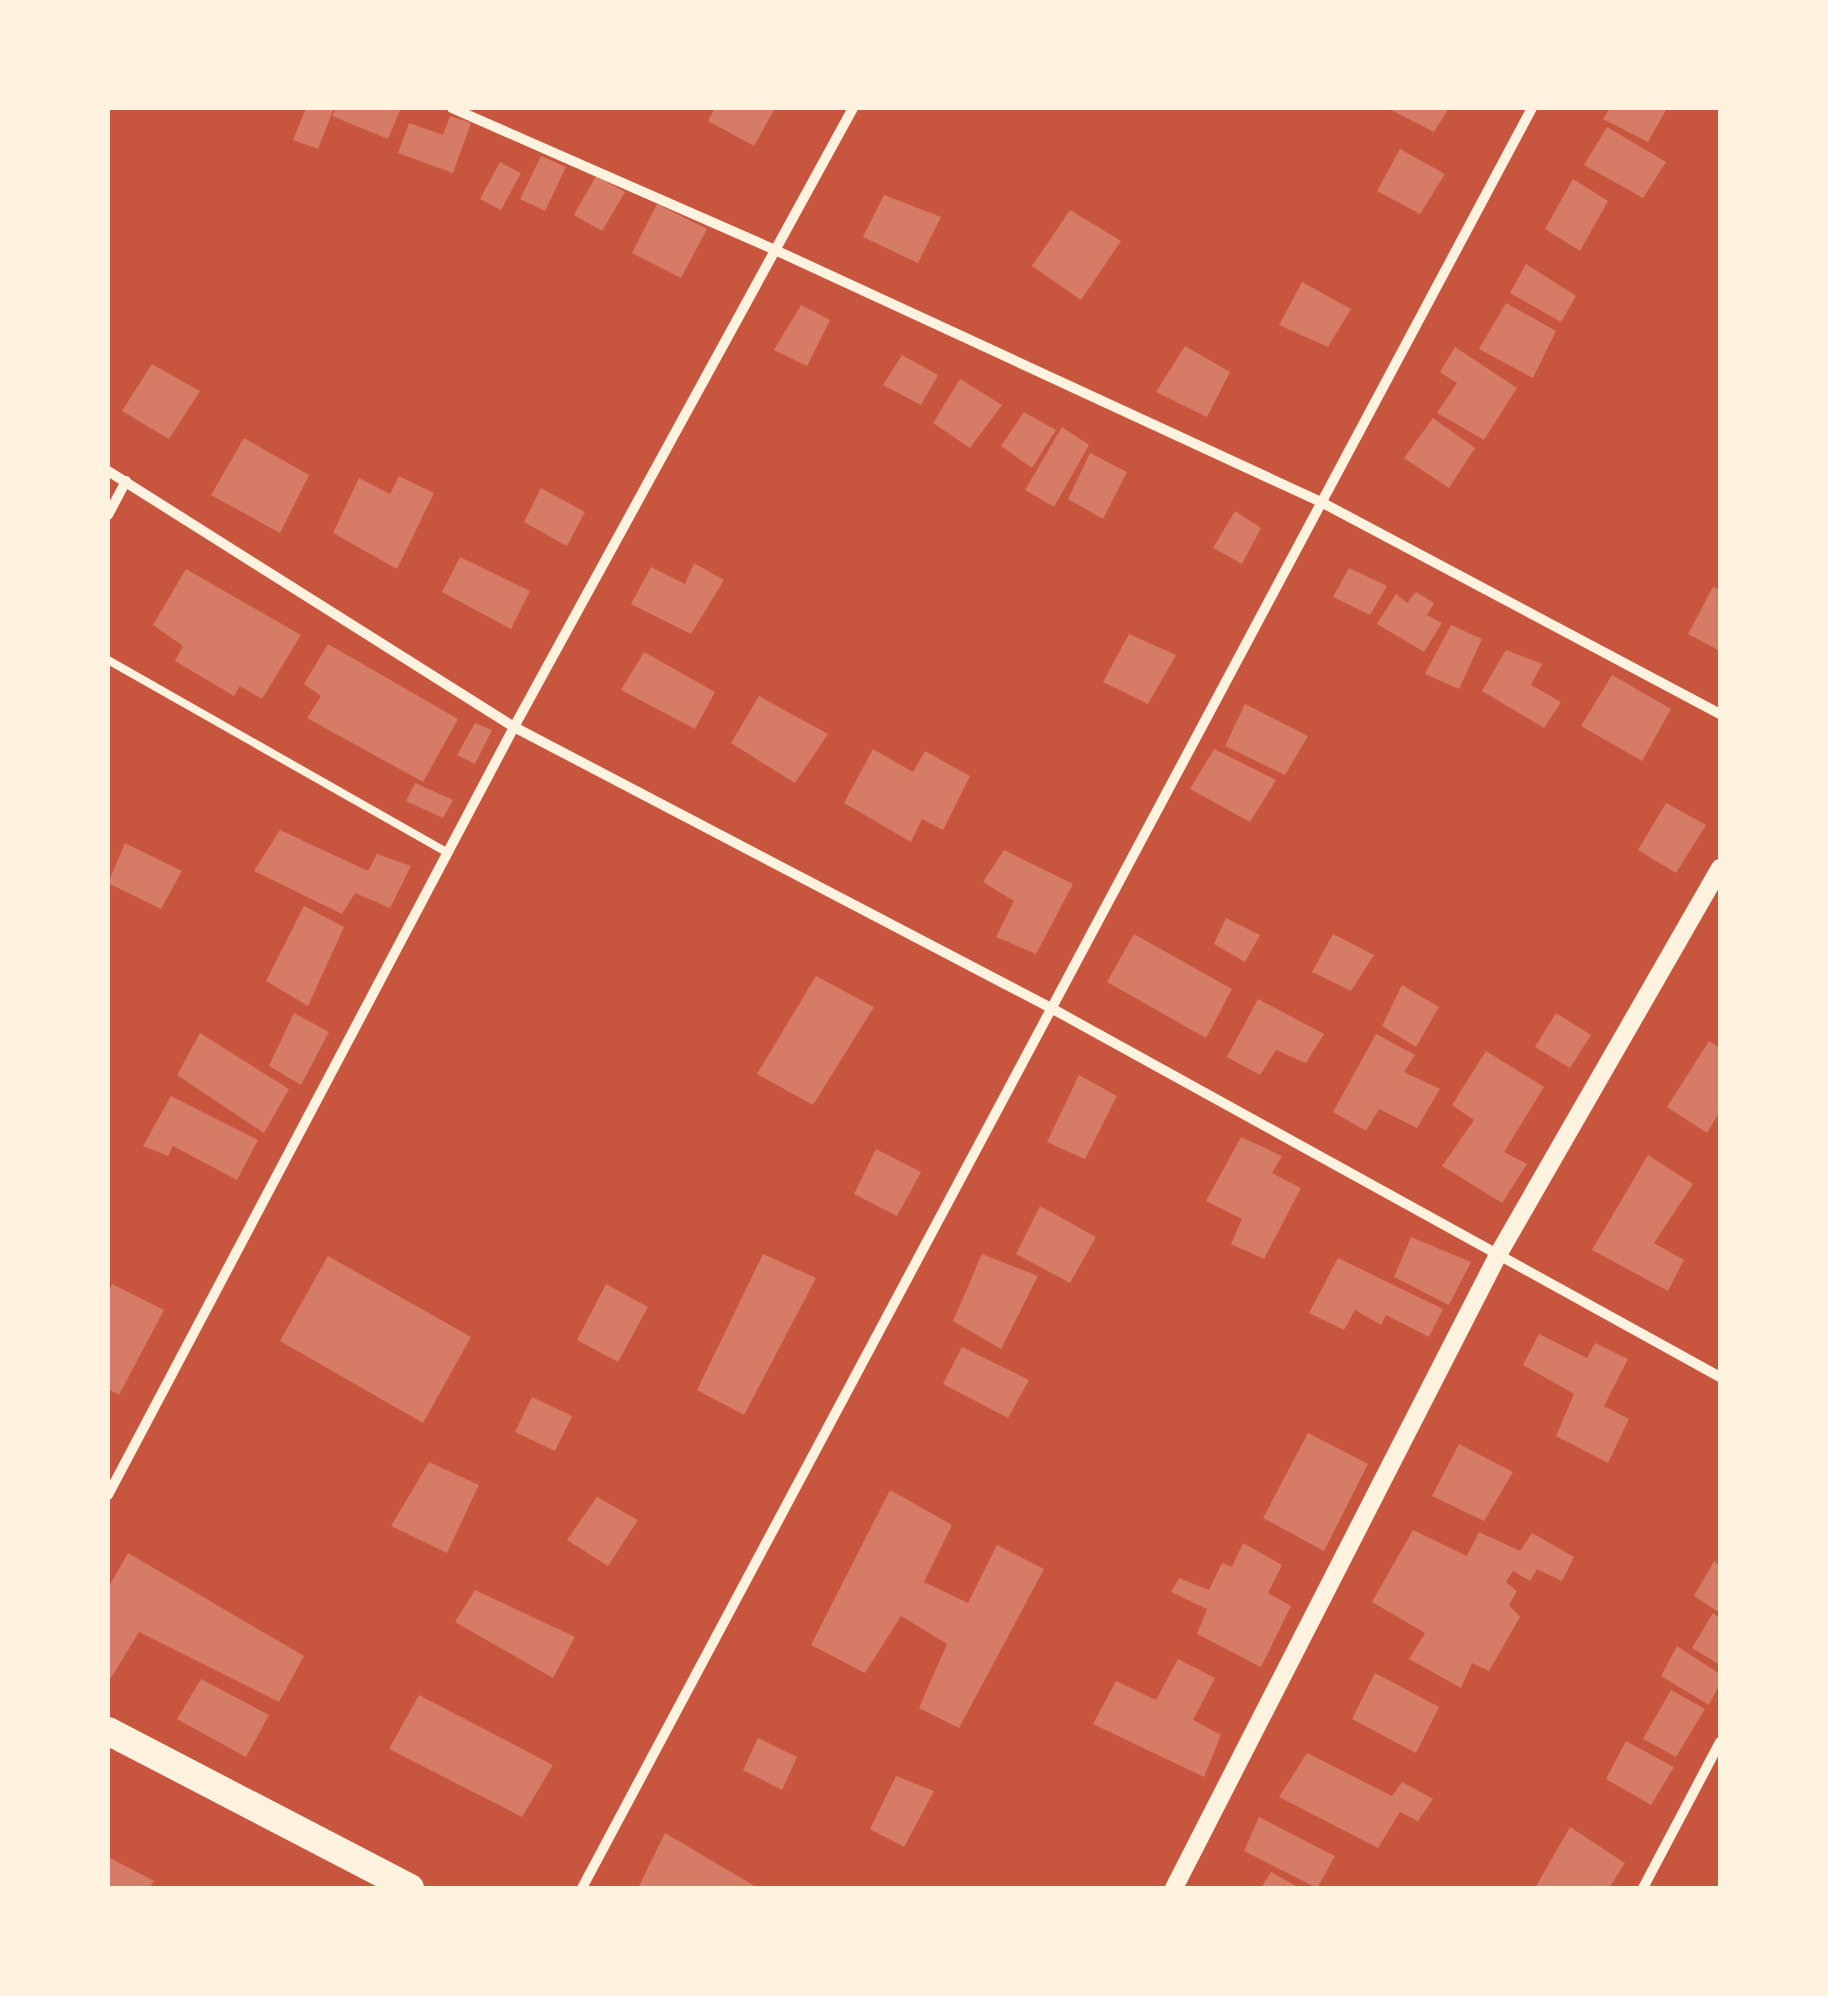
<svg xmlns="http://www.w3.org/2000/svg" width="1828" height="1996" font-family="'DM Sans',sans-serif">
	<style>
		.building { fill: #d67c66 }
		.lines { fill: none; stroke-linecap: round; stroke-linejoin: round }
		.service { stroke: #fff3e0; stroke-width: 8 }
		.minor { stroke: #fff3e0; stroke-width: 10 }
		.tertiary { stroke: #fff3e0; stroke-width: 18 }
		.trunk { stroke: #fff3e0; stroke-width: 28 }
	</style>
	<rect width="100%" height="100%" fill="#c8553d"/>
	<!-- building -->
	<g class="building">
		<polygon points="306,108 334,108 318,149 293,140"/>
		<polygon points="336,108 401,108 388,139 332,116"/>
		<polygon points="715,108 770,108 774,110 754,146 708,121"/>
		<polygon points="1393,108 1449,108 1434,132 1391,110"/>
		<polygon points="1610,108 1667,108 1648,142 1603,119"/>
		<polygon points="450,116 471,123 453,173 398,153 409,123 443,135"/>
		<polygon points="1607,127 1666,162 1643,198 1584,165"/>
		<polygon points="1400,149 1445,174 1420,214 1377,191"/>
		<polygon points="541,156 566,167 545,211 520,199"/>
		<polygon points="500,162 521,173 501,210 480,199"/>
		<polygon points="596,176 625,192 602,231 574,215"/>
		<polygon points="1573,179 1608,201 1580,251 1545,229"/>
		<polygon points="884,195 941,217 918,263 863,237"/>
		<polygon points="657,204 707,229 681,278 632,253"/>
		<polygon points="1070,210 1121,241 1081,300 1032,266"/>
		<polygon points="1526,264 1576,296 1561,322 1510,293"/>
		<polygon points="1302,282 1351,309 1328,347 1279,325"/>
		<polygon points="1506,303 1556,331 1533,378 1479,349"/>
		<polygon points="801,305 830,320 807,366 774,350"/>
		<polygon points="1185,346 1230,372 1207,417 1156,392"/>
		<polygon points="1455,347 1517,388 1484,440 1437,413 1457,383 1440,372"/>
		<polygon points="902,355 938,375 921,405 883,385"/>
		<polygon points="152,364 200,391 169,439 122,411"/>
		<polygon points="960,379 1002,405 970,448 933,423"/>
		<polygon points="1024,412 1056,430 1032,468 1001,446"/>
		<polygon points="1433,418 1475,448 1449,488 1404,458"/>
		<polygon points="1062,427 1089,445 1054,507 1025,490"/>
		<polygon points="244,438 309,475 280,533 211,495"/>
		<polygon points="1090,453 1127,472 1103,519 1068,499"/>
		<polygon points="399,476 434,493 397,569 333,533 359,478 390,494"/>
		<polygon points="541,488 585,512 567,546 524,522"/>
		<polygon points="1235,511 1261,528 1242,564 1213,548"/>
		<polygon points="460,557 530,591 511,629 442,592"/>
		<polygon points="694,563 724,580 691,634 631,604 651,567 685,584"/>
		<polygon points="1349,568 1387,586 1370,615 1333,597"/>
		<polygon points="186,569 301,635 262,699 240,686 234,696 175,661 183,646 153,625"/>
		<polygon points="1713,587 1720,590 1720,651 1688,634"/>
		<polygon points="1416,592 1434,603 1427,615 1442,623 1424,652 1377,624 1396,594 1407,603"/>
		<polygon points="1451,625 1482,639 1459,689 1425,674"/>
		<polygon points="1129,634 1176,655 1148,704 1103,682"/>
		<polygon points="328,644 458,719 423,782 307,718 321,696 304,684"/>
		<polygon points="1506,650 1542,664 1531,685 1561,702 1544,728 1482,691"/>
		<polygon points="644,652 715,692 695,729 621,690"/>
		<polygon points="1612,675 1671,709 1642,761 1581,726"/>
		<polygon points="759,696 828,734 795,783 731,743"/>
		<polygon points="1245,704 1308,736 1285,775 1225,746"/>
		<polygon points="475,723 492,730 475,764 457,755"/>
		<polygon points="873,749 913,772 925,751 970,776 943,830 922,819 911,842 844,803"/>
		<polygon points="1214,749 1276,780 1250,822 1190,789"/>
		<polygon points="415,783 453,800 443,818 406,801"/>
		<polygon points="1666,803 1706,825 1676,873 1638,850"/>
		<polygon points="280,830 368,871 377,854 411,866 390,908 355,893 342,914 254,871"/>
		<polygon points="125,843 182,871 161,909 108,883"/>
		<polygon points="1004,850 1073,884 1036,954 996,937 1014,901 983,882"/>
		<polygon points="304,906 344,927 308,1006 266,981"/>
		<polygon points="1226,918 1260,935 1245,962 1214,944"/>
		<polygon points="1134,934 1232,989 1206,1038 1107,982"/>
		<polygon points="1333,934 1374,955 1351,991 1312,972"/>
		<polygon points="816,976 874,1007 813,1105 757,1074"/>
		<polygon points="1402,985 1439,1007 1416,1047 1382,1026"/>
		<polygon points="1258,999 1324,1034 1306,1063 1276,1050 1260,1075 1227,1057"/>
		<polygon points="294,1013 329,1032 301,1085 269,1066"/>
		<polygon points="1556,1013 1591,1035 1570,1068 1535,1047"/>
		<polygon points="200,1033 289,1089 264,1133 177,1075"/>
		<polygon points="1376,1034 1415,1055 1404,1072 1440,1089 1417,1128 1379,1109 1366,1131 1333,1112"/>
		<polygon points="1709,1041 1720,1048 1720,1111 1707,1133 1667,1107"/>
		<polygon points="1486,1051 1544,1087 1504,1152 1527,1164 1502,1203 1442,1166 1474,1120 1452,1105"/>
		<polygon points="1079,1075 1117,1096 1085,1159 1047,1142"/>
		<polygon points="171,1096 258,1140 237,1180 173,1146 168,1156 143,1146"/>
		<polygon points="1241,1137 1282,1156 1272,1173 1301,1188 1264,1259 1231,1244 1242,1219 1206,1201"/>
		<polygon points="876,1149 921,1172 897,1216 854,1194"/>
		<polygon points="1648,1155 1693,1184 1654,1243 1684,1260 1668,1291 1592,1250"/>
		<polygon points="1040,1206 1096,1237 1070,1283 1016,1254"/>
		<polygon points="1411,1237 1471,1262 1449,1305 1394,1277"/>
		<polygon points="763,1254 816,1278 744,1415 697,1390"/>
		<polygon points="982,1254 1038,1276 1001,1349 953,1321"/>
		<polygon points="328,1256 471,1337 423,1423 280,1341"/>
		<polygon points="1338,1258 1443,1309 1429,1337 1386,1315 1381,1325 1355,1310 1344,1330 1309,1313"/>
		<polygon points="112,1284 164,1310 119,1395 108,1389 108,1293"/>
		<polygon points="606,1284 648,1307 618,1362 577,1340"/>
		<polygon points="1539,1334 1587,1358 1595,1343 1628,1359 1604,1406 1629,1419 1608,1463 1556,1436 1574,1394 1523,1365"/>
		<polygon points="962,1347 1029,1380 1008,1418 943,1384"/>
		<polygon points="532,1397 572,1416 555,1451 515,1432"/>
		<polygon points="1308,1433 1368,1464 1324,1551 1263,1518"/>
		<polygon points="1459,1444 1513,1472 1484,1521 1432,1496"/>
		<polygon points="429,1462 479,1485 447,1553 391,1526"/>
		<polygon points="890,1490 952,1525 924,1582 968,1603 997,1545 1044,1569 959,1728 919,1708 947,1644 901,1616 865,1673 811,1645"/>
		<polygon points="597,1497 638,1520 608,1566 567,1540"/>
		<polygon points="1413,1530 1467,1556 1479,1532 1520,1551 1532,1533 1574,1557 1562,1581 1537,1569 1530,1581 1513,1571 1506,1582 1517,1591 1509,1605 1520,1617 1489,1671 1472,1663 1461,1688 1409,1659 1425,1633 1372,1602"/>
		<polygon points="1243,1543 1282,1565 1268,1593 1291,1606 1261,1667 1197,1634 1207,1609 1171,1592 1179,1578 1209,1590 1222,1563 1232,1567"/>
		<polygon points="128,1553 304,1656 279,1702 139,1632 108,1683 108,1588"/>
		<polygon points="1714,1561 1720,1566 1720,1613 1694,1596"/>
		<polygon points="475,1590 575,1637 553,1678 455,1622"/>
		<polygon points="1713,1613 1720,1618 1720,1665 1692,1648"/>
		<polygon points="1677,1646 1720,1674 1720,1683 1709,1705 1661,1676"/>
		<polygon points="1178,1659 1215,1678 1193,1720 1221,1735 1204,1777 1093,1724 1116,1681 1156,1700"/>
		<polygon points="1375,1673 1439,1707 1416,1753 1352,1719"/>
		<polygon points="201,1679 269,1715 246,1757 177,1719"/>
		<polygon points="1671,1690 1705,1709 1676,1757 1643,1739"/>
		<polygon points="419,1695 553,1765 522,1817 389,1749"/>
		<polygon points="758,1738 797,1757 782,1790 743,1770"/>
		<polygon points="1626,1741 1674,1767 1651,1805 1606,1779"/>
		<polygon points="1307,1753 1392,1796 1402,1782 1433,1799 1418,1821 1400,1812 1378,1848 1279,1797"/>
		<polygon points="896,1776 934,1791 904,1847 870,1829"/>
		<polygon points="1259,1817 1335,1856 1317,1888 1244,1851"/>
		<polygon points="1570,1827 1625,1863 1609,1888 1535,1888"/>
		<polygon points="665,1833 758,1888 638,1888"/>
		<polygon points="108,1857 154,1881 149,1888 108,1888"/>
		<polygon points="1271,1872 1300,1888 1261,1888"/>
	</g>
	<g class="lines">
		<!-- service -->
		<polyline class="service" points="108,660 448,853"/>
		<!-- minor -->
		<g class="minor">
			<polyline points="452,108 773,249 1321,502 1720,714"/>
			<polyline points="108,471 514,727 1051,1008 1720,1377"/>
			<polyline points="108,515 126,481"/>
			<polyline points="108,1495 514,727 853,108"/>
			<polyline points="582,1888 1532,108"/>
			<polyline points="1643,1888 1720,1742"/>
		</g>
		<!-- tertiary -->
		<polyline class="tertiary" points="1174,1888 1499,1253 1720,868"/>
		<!-- trunk -->
		<polyline class="trunk" points="108,1731 410,1888"/>
	</g>
	<!-- border -->
	<rect width="1828" height="1996" fill="none" stroke="#fff3e0" stroke-width="220"/>
</svg>
